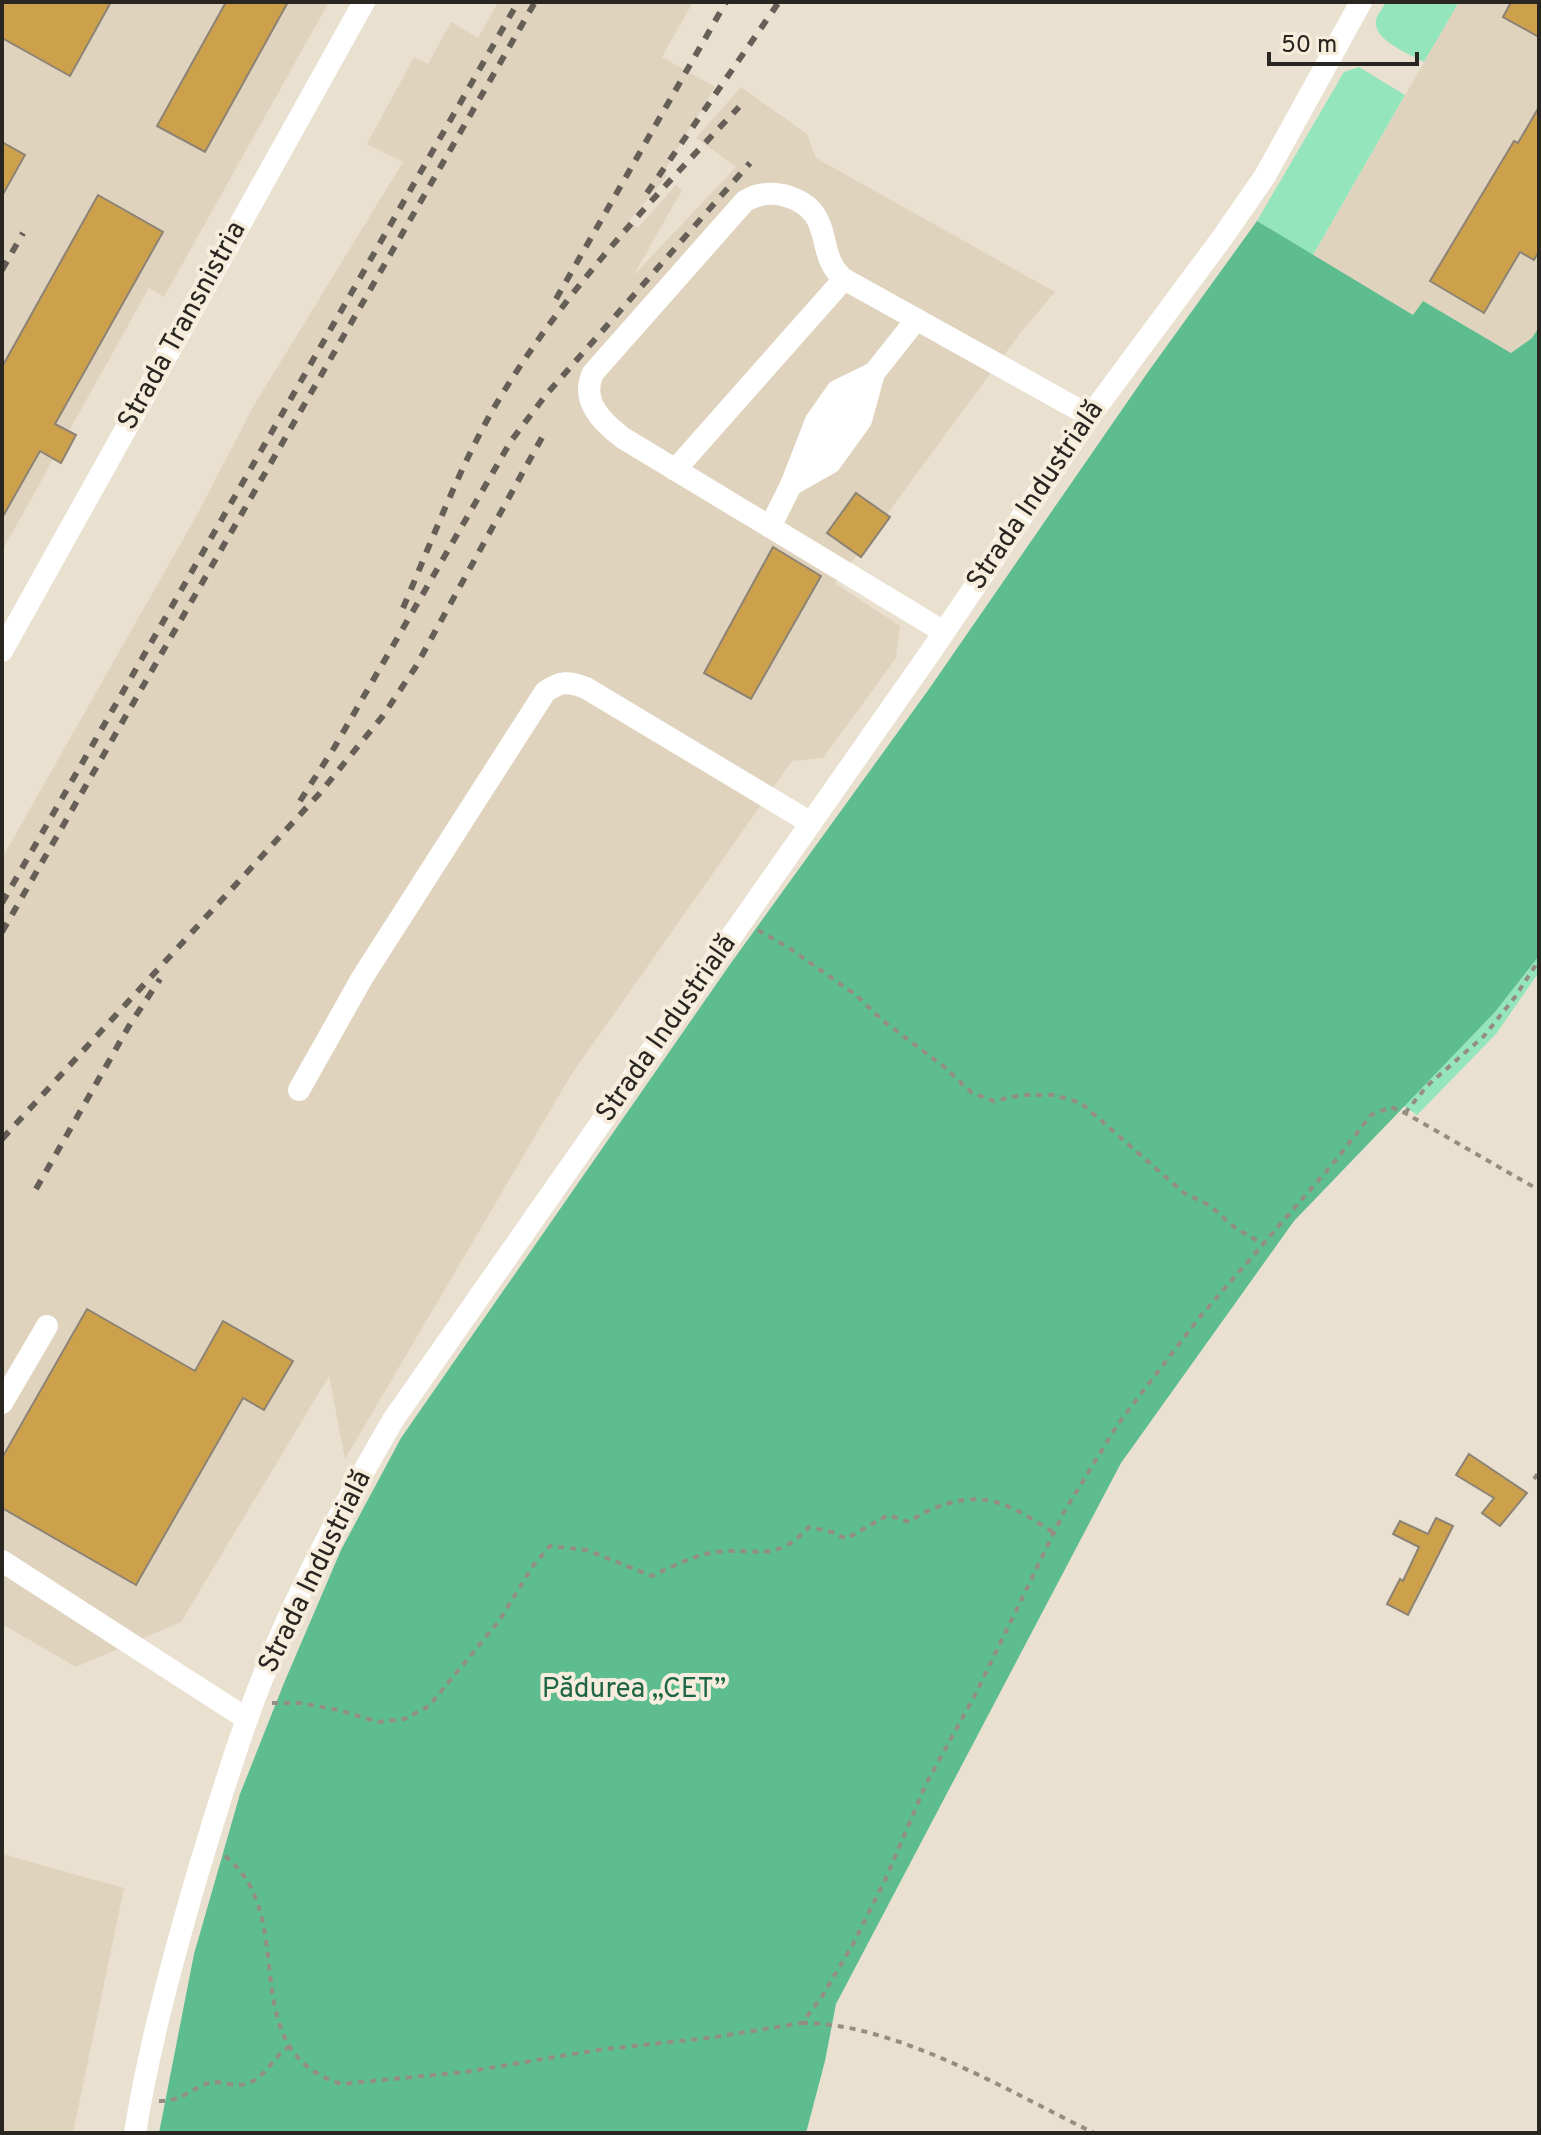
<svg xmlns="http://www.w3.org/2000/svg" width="1541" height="2135" font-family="Overpass,sans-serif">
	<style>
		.built { fill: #e0d3be }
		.green { fill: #94e5bb }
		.forest { fill: #5dbd8f }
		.building { fill: #cda14c; stroke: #8c8375; stroke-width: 2 }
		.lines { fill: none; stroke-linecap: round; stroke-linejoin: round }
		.path { stroke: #948d82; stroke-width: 4; stroke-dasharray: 6 6; stroke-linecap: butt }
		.minor { stroke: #fff; stroke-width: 22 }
		.rail { stroke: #655f57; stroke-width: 6; stroke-dasharray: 10 10; stroke-linecap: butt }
		.labels { text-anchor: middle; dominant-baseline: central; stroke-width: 8; stroke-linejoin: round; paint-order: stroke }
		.street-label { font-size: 28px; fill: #292520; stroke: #f6eddd }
		.park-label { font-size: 28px; fill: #1f6647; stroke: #f6eddd }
	</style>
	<rect width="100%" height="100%" fill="#e9e0d0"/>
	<!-- built -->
	<g class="built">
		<polygon points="2,2 329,2 164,297 149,288 2,551"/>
		<polygon points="498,2 693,2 662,57 715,87 664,171 667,176 629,221 638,228 676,185 682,190 633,276 736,167 696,138 741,87 807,134 816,158 1055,292 1021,332 887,514 890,517 861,557 857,555 835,583 900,626 896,658 823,758 792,761 571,1075 345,1459 329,1376 181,1622 76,1667 2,1624 2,858 198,513 253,407 403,162 367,144 414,57 428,64 451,22 478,38"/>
		<polygon points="1459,2 1539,2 1539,327 1532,338 1511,353 1423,301 1413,316 1313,255"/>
		<polygon points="2,1854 124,1888 73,2133 2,2133"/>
	</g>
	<!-- green -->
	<g class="green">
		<path d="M1386,2H1459L1424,62C1410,54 1372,40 1376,20C1377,14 1384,7 1386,2Z"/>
		<polygon points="1359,67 1405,95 1313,255 1257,221 1344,72"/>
		<polygon points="1539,956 1539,972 1496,1034 1417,1115 1404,1106 1495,1012"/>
	</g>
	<!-- forest -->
	<polygon class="forest" points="1257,221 1413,315 1423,301 1511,353 1532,338 1539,327 1539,956 1495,1012 1294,1221 1121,1463 836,2004 825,2061 806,2133 159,2133 194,1954 240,1794 284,1683 341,1550 401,1438 731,963 929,689 1148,372"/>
	<!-- building -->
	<g class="building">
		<polygon points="2,2 111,2 70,76 2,38"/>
		<polygon points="226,2 288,2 205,152 157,126"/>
		<polygon points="1511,2 1539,2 1539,37 1503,17"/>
		<polygon points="1539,107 1539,251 1534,260 1520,252 1484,313 1430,281 1514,141 1518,143"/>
		<polygon points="2,142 25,155 2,196"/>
		<polygon points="98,195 163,232 55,424 76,435 61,463 40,451 2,518 2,367"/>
		<polygon points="856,493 890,517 861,557 827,533"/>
		<polygon points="773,547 821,576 751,699 704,673"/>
		<polygon points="87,1309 195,1371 223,1321 293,1361 264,1410 243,1398 136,1585 2,1508 2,1458"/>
		<polygon points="1469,1454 1527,1493 1500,1526 1482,1513 1494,1498 1456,1475"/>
		<polygon points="1436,1518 1453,1526 1408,1615 1387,1604 1400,1579 1403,1581 1419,1547 1393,1534 1400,1521 1428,1534"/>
	</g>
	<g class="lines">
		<!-- path -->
		<g class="path">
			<polyline points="758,930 789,948 856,995 882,1020 943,1066 972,1093 994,1101 1022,1095 1054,1095 1081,1103 1184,1193 1209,1205 1234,1227 1263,1244"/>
			<polyline points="1405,1113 1427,1086 1484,1036 1515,997 1539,960"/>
			<polyline points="1534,1479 1539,1472"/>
			<path d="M272,1703H299L339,1710L378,1722L404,1719L429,1706L499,1621L533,1566L550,1546L587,1550L652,1576C673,1566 694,1555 717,1552C759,1547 774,1564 809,1527L832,1532L846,1539L888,1515L909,1522C933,1505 969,1493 999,1503C1018,1509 1037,1522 1054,1533"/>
			<path d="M225,1856C303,1918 230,2048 341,2084L465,2072L597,2050L708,2038L802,2023L821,1998L852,1946L886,1878L926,1784L974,1697L1064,1512L1118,1424L1199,1318L1336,1160L1371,1115L1391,1107L1405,1113L1539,1190"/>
			<path d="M802,2023C896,2023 1010,2092 1094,2133"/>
			<path d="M159,2101C183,2102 197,2084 213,2082C223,2082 235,2087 245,2084C265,2080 273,2056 289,2047"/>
		</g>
		<!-- minor -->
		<g class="minor">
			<polyline points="808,462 866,383"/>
			<polyline points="675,470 844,279"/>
			<polyline points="791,485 816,421 837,391 874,373"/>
			<polyline points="770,527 791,485 830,463 861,420 874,373 916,320"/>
			<path d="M944,632L623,438C602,422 580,401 593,373L745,201C757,194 769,192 783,195C839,210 812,253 844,279L1090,416"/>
			<polyline points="2,651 364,2"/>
			<path d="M299,1090L362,978L545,692C560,681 569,681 586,688L811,823"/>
			<polyline points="2,1403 47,1326"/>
			<polyline points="2,1561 247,1719"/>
			<path d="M135,2133C148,2052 169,1974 191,1896C208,1838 226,1779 246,1722C283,1616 337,1517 393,1420L932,650L1090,416L1222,238L1265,176L1361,2"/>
		</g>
		<!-- rail -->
		<g class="rail">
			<polyline points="647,193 779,2"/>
			<polyline points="2,270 23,233"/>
			<polyline points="556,299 726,2"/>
			<path d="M403,608C435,534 463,456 506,388C571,284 655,196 739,107"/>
			<polyline points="300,801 334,748 511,441 545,396 750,163"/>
			<polyline points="2,903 518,2"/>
			<polyline points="2,932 535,2"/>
			<polyline points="2,1139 319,794 382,717 415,668 545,432"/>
			<polyline points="36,1189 129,1026 160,979"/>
		</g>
	</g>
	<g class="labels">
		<!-- street labels -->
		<g class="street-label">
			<text transform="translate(183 326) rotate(-61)">Strada Transnistria</text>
			<text transform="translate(1036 496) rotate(-56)">Strada Industrială</text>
			<text transform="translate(667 1029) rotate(-55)">Strada Industrială</text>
			<text transform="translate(316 1572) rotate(-64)">Strada Industrială</text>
		</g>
		<!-- park labels -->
		<g class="park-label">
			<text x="634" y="1690">Pădurea „CET”</text>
		</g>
	</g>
	<!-- border -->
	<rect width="1541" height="2135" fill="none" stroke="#292520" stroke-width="8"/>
	<!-- scale -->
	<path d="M1269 52v12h148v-12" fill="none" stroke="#292520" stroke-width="4"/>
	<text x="1281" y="52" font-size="24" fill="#292520" stroke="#f6eddd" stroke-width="6" paint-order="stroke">50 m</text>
</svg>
